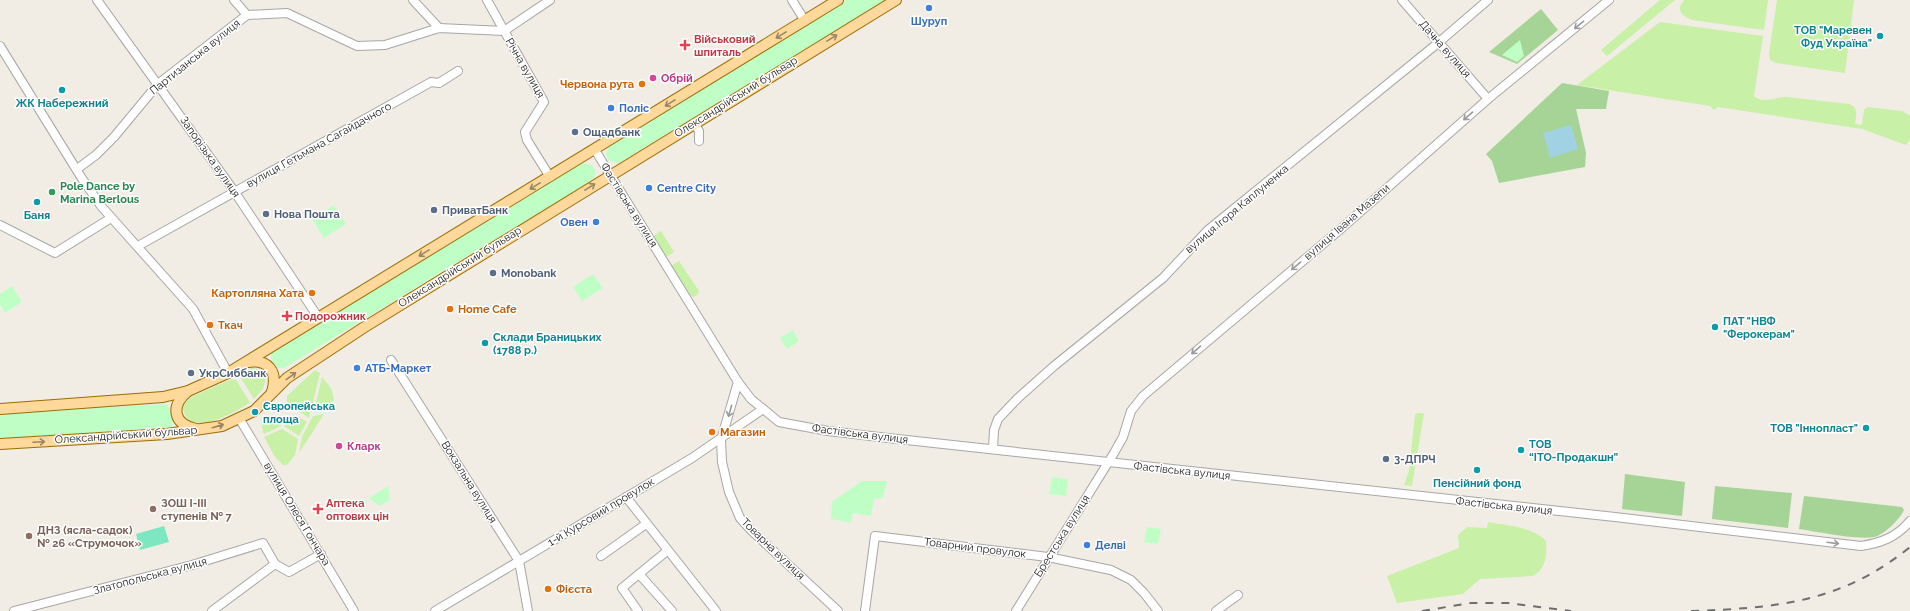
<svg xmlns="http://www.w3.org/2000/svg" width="1910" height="611" font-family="Raleway,sans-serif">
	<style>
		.grass { fill: #c8f0a6 }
		.forest { fill: #a6d496 }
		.park { fill: #bfffc6 }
		.pitch { fill: #7ce7c1 }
		.water { fill: #a1d2e3 }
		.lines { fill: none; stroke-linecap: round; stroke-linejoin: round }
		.minor-casing { stroke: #a7a7a7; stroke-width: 10 }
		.major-casing { stroke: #9b6d00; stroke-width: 12 }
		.minor { stroke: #fff; stroke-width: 8 }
		.major { stroke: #ffd89c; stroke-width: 10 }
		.rail { stroke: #6e6e6e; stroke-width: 2; stroke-dasharray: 8 8; stroke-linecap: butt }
		.oneway { stroke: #9b9b9b }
		.oneway2 { stroke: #9b8564 }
		.shop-dot { fill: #3f7fe0; stroke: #fff; stroke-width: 1.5 }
		.culture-dot { fill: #0f9aa8; stroke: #fff; stroke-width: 1.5 }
		.health-dot { fill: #e0444e; stroke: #fff; stroke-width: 1.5 }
		.hotel-dot { fill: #d1479c; stroke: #fff; stroke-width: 1.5 }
		.food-dot { fill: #e8710a; stroke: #fff; stroke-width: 1.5 }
		.service-dot { fill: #5c6f8a; stroke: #fff; stroke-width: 1.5 }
		.leisure-dot { fill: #2e9e5b; stroke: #fff; stroke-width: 1.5 }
		.education-dot { fill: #8d6e63; stroke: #fff; stroke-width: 1.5 }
		.labels { text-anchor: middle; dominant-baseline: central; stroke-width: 3; stroke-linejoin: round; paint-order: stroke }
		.shop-label { font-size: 11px; font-weight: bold; fill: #366cbe; stroke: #fff; text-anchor: start }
		.culture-label { font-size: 11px; font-weight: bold; fill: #0d838f; stroke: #fff; text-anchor: start }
		.health-label { font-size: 11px; font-weight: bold; fill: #be3a42; stroke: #fff; text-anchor: start }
		.street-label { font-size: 11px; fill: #202020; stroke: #fff }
		.hotel-label { font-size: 11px; font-weight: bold; fill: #b23c85; stroke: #fff; text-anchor: start }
		.food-label { font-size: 11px; font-weight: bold; fill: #c56008; stroke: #fff; text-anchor: start }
		.service-label { font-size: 11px; font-weight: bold; fill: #4e5e75; stroke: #fff; text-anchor: start }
		.leisure-label { font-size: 11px; font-weight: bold; fill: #27864d; stroke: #fff; text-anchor: start }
		.education-label { font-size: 11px; font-weight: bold; fill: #785e54; stroke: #fff; text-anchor: start }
	</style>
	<rect width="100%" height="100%" fill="#f1ede5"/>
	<!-- grass -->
	<g class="grass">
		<polygon points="1660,0 1675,0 1607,56 1601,50"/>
		<path d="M1684,0H1768L1764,30L1692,20C1685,17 1679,14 1680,6Z"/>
		<polygon points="1777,0 1854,0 1845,73 1776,63 1770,60 1769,53"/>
		<path d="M1660,22L1763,36L1754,96C1765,105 1775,96 1787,97L1849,104C1859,107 1856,116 1855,124L1862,125L1864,110L1867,107L1902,111L1910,116V139L1906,145L1862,129L1718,107L1714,110L1710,106L1577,85Z"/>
		<polygon points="661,231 674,252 666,257 653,236"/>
		<polygon points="679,261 699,291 697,295 694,297 691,296 671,266"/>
		<polygon points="251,368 260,369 266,378 263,389 254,399 239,375"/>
		<polygon points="315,370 320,373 309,418 287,403 287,396"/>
		<polygon points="322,377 331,388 334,399 327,409 314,412"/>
		<path d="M232,379L236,380L249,401V403C235,413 187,439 183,408L185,403L191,397Z"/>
		<polygon points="1417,413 1424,413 1412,486 1404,485 1409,471 1415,415"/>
		<polygon points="324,414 299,453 302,437 313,416"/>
		<path d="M272,415L279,419L281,426L264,434C260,425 263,418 272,415Z"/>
		<polygon points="301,418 307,422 299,436 284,426 287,420 296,425"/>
		<polygon points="282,429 298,439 295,455 287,465 283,465 275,457 264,437"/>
		<path d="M1488,522C1507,526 1532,526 1546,541C1547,555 1546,569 1533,576L1480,579L1463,594L1397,603L1387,576L1459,548L1458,535L1467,527L1487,528Z"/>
	</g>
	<!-- forest -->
	<g class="forest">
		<polygon points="1541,9 1558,30 1517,64 1489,52"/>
		<polygon points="1562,83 1609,91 1606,109 1576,109 1586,153 1585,167 1499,183 1492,161 1486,154"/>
		<polygon points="1625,474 1685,482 1682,516 1622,509"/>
		<polygon points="1715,486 1792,493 1788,528 1712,519"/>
		<path d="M1804,496L1902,507L1904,510C1900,519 1884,535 1874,537C1856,540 1819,532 1799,529Z"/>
	</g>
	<!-- park -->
	<g class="park">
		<polygon points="846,0 886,0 619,163 610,161 606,155 608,147"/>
		<polygon points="1520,40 1524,56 1517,62 1502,55"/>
		<polygon points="581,163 592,165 596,171 594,178 589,182 284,368 276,368 271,358 271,354 273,351"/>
		<polygon points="334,205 346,224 324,238 312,219"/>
		<polygon points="593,274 603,288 582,301 573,287"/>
		<polygon points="12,286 22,302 5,313 0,305 0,294"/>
		<polygon points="793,330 799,341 787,349 780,338"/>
		<path d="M166,404C172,410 175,422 171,429L0,441V414Z"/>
		<polygon points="1052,477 1068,479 1066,496 1049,494"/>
		<polygon points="862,481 887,481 883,498 874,499 871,516 853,513 851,523 831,519 832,502"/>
		<polygon points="388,486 390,500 379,506 369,498"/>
		<polygon points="1147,527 1161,529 1158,544 1144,542"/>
	</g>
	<!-- pitch -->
	<polygon class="pitch" points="164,526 169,542 140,550 136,534"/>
	<!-- water -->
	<polygon class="water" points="1571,125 1578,149 1550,158 1543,133"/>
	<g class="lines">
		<defs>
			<g id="minor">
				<polyline points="97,0 234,191 318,317"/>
				<polyline points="234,0 247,15"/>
				<polyline points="413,0 439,28"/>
				<polyline points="487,0 544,102 525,132 527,140 550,177"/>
				<polyline points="792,0 805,21"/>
				<polyline points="1402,0 1488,99"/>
				<polyline points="0,46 81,177 101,206 193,309 228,373"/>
				<polyline points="694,123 699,131 699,141"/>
				<path d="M595,150L738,382L751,399L779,422L828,431L888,438L1615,517L1861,546C1881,543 1897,537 1910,521"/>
				<polyline points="77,169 96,155 114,137 158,84 247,15 287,13 357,46 385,45 439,28 504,31 550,0"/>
				<polyline points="0,225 55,253 111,218"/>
				<polyline points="138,246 431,82 439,83 458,71"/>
				<polyline points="391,360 519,561 528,611"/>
				<polyline points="738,382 721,440 722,462 729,492 740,518 751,530 838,611"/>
				<polyline points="239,418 354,611"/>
				<polyline points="993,449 994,430 998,419 1018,398 1054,366 1163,278 1208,230 1438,43 1488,0"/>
				<polyline points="626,497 716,611"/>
				<polyline points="667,551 639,574 672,611"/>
				<polyline points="601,556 646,524"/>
				<polyline points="14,611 192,565 263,543 275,564"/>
				<polyline points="212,611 275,564 289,572 321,554"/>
				<polyline points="435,611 692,458 763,409"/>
				<polyline points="638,611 622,588 639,574"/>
				<polyline points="865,611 875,536 1048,557 1111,570 1131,580 1144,593 1158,611"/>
				<polyline points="1016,611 1114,453 1123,437 1131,411 1143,396 1343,227 1488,99 1609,0"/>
				<polyline points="1216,611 1238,595"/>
			</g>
			<g id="major">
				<path d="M248,362C269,359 278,372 272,392"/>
				<path d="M188,391C170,406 173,424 196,429"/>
				<polyline points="0,409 163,397 188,391 228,373 838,0"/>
				<polyline points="0,444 167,434 222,426 254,411 287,378 363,328 896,0"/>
			</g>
		</defs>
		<!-- minor casing -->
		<use href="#minor" class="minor-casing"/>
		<!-- major casing -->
		<use href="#major" class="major-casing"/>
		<!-- minor -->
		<use href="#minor" class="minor"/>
		<!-- major -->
		<use href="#major" class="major"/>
		<!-- rail -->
		<g class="rail">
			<polyline points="1422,611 1471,603 1508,603 1571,611"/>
			<path d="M1691,611C1776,608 1841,603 1910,547"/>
		</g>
	</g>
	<!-- one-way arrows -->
	<defs><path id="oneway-shaft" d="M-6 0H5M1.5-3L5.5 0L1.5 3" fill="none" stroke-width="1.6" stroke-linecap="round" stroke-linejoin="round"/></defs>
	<g class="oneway">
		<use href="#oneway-shaft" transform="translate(1579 25) rotate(141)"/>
		<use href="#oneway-shaft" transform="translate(1468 116) rotate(139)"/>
		<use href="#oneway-shaft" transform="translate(1296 266) rotate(140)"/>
		<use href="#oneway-shaft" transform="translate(1196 350) rotate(139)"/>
		<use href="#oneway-shaft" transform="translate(730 411) rotate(106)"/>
		<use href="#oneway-shaft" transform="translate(1833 543) rotate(7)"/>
	</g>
	<g class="oneway2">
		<use href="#oneway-shaft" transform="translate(781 35) rotate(149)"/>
		<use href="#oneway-shaft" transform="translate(832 38) rotate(-31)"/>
		<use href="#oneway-shaft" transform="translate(670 103) rotate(148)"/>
		<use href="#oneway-shaft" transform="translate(535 186) rotate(149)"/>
		<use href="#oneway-shaft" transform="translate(590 187) rotate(-32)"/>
		<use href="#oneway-shaft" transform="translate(424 253) rotate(149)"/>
		<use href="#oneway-shaft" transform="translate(291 376) rotate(-36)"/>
		<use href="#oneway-shaft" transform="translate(218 426) rotate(-16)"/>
		<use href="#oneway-shaft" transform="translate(39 442) rotate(-3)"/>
	</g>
	<!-- markers -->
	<g class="shop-dot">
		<circle cx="929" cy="8" r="4"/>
		<circle cx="611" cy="108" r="4"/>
		<circle cx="649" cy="188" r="4"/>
		<circle cx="596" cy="222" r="4"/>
		<circle cx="357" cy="368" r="4"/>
		<circle cx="1087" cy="545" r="4"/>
	</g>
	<g class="culture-dot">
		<circle cx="1880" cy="36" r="4"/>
		<circle cx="62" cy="90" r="4"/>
		<circle cx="37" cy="202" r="4"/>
		<circle cx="1715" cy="327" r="4"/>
		<circle cx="485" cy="343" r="4"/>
		<circle cx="255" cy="412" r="4"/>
		<circle cx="1866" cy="428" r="4"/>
		<circle cx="1521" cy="450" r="4"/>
		<circle cx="1477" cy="470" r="4"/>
	</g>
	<g class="health-dot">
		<path d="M683 39h4v4h4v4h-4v4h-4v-4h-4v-4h4z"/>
		<path d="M285 310h4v4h4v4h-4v4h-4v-4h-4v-4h4z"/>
		<path d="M316 503h4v4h4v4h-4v4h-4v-4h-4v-4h4z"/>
	</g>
	<g class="hotel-dot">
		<circle cx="653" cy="78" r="4"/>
		<circle cx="339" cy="446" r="4"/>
	</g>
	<g class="food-dot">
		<circle cx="642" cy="84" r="4"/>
		<circle cx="312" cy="293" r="4"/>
		<circle cx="450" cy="309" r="4"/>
		<circle cx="210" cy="325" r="4"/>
		<circle cx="712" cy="432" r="4"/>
		<circle cx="548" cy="589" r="4"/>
	</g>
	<g class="service-dot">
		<circle cx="575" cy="132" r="4"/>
		<circle cx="434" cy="210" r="4"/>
		<circle cx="266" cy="214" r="4"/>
		<circle cx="493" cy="273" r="4"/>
		<circle cx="191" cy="373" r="4"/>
		<circle cx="1386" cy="459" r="4"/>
	</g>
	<circle class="leisure-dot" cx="52" cy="192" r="4"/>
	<g class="education-dot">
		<circle cx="153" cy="509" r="4"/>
		<circle cx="29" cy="536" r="4"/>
	</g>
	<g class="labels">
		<!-- shop labels -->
		<g class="shop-label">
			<text x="929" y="21" text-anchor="middle">Шуруп</text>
			<text x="619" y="108">Поліс</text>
			<text x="657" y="188">Centre City</text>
			<text x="588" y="222" text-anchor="end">Овен</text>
			<text x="365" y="368">АТБ-Маркет</text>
			<text x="1095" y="545">Делві</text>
		</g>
		<!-- culture labels -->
		<g class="culture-label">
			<text x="1872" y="30" text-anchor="end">ТОВ "Маревен<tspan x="1872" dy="13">Фуд Україна"</tspan></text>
			<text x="62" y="103" text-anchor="middle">ЖК Набережний</text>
			<text x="37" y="215" text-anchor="middle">Баня</text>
			<text x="1723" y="321">ПАТ "НВФ<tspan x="1723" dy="13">"Ферокерам"</tspan></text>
			<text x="493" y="337">Склади Браницьких<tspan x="493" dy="13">(1788 р.)</tspan></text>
			<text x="263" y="406">Європейська<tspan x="263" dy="13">площа</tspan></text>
			<text x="1858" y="428" text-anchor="end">ТОВ "Іннопласт"</text>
			<text x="1529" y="444">ТОВ<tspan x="1529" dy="13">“ІТО-Продакшн”</tspan></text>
			<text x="1477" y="483" text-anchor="middle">Пенсійний фонд</text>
		</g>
		<!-- health labels -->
		<g class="health-label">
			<text x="694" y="39">Військовий<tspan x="694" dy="13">шпиталь</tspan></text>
			<text x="295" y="316">Подорожник</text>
			<text x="326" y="503">Аптека<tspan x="326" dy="13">оптових цін</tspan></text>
		</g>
		<!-- street labels -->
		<g class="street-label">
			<text transform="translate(1445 49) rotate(49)">Дачна вулиця</text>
			<text transform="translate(195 57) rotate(-39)">Партизанська вулиця</text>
			<text transform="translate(525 68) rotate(60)">Річна вулиця</text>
			<text transform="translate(736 97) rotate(-32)">Олександрійський бульвар</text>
			<text transform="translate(319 145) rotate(-29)">вулиця Гетьмана Сагайдачного</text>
			<text transform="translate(210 157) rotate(55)">Запорізька вулиця</text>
			<text transform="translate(629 205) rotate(58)">Фастівська вулиця</text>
			<text transform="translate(1237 209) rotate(-40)">вулиця Ігоря Каплуненка</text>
			<text transform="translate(1347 222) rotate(-41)">вулиця Івана Мазепи</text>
			<text transform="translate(460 267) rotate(-32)">Олександрійський бульвар</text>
			<text transform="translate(860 434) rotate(7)">Фастівська вулиця</text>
			<text transform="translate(126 435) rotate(-4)">Олександрійський бульвар</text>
			<text transform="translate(1182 471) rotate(6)">Фастівська вулиця</text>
			<text transform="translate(469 482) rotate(58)">Вокзальна вулиця</text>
			<text transform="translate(1504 506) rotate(6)">Фастівська вулиця</text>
			<text transform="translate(601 512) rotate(-31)">1-й Курсовий провулок</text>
			<text transform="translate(297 514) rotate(59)">вулиця Олеся Гончара</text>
			<text transform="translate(1062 536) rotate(-58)">Брестська вулиця</text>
			<text transform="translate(975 548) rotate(7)">Товарний провулок</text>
			<text transform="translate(773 549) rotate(44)">Товарна вулиця</text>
			<text transform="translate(150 576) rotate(-15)">Златопольська вулиця</text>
		</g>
		<!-- hotel labels -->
		<g class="hotel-label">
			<text x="661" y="78">Обрій</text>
			<text x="347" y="446">Кларк</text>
		</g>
		<!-- food labels -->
		<g class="food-label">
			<text x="634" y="84" text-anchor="end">Червона рута</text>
			<text x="304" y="293" text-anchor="end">Картопляна Хата</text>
			<text x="458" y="309">Home Cafe</text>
			<text x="218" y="325">Ткач</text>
			<text x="720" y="432">Магазин</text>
			<text x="556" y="589">Фієста</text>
		</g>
		<!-- service labels -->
		<g class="service-label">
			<text x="583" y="132">Ощадбанк</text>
			<text x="442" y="210">ПриватБанк</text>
			<text x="274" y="214">Нова Пошта</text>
			<text x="501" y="273">Monobank</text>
			<text x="199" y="373">УкрСиббанк</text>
			<text x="1394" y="459">3-ДПРЧ</text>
		</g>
		<!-- leisure labels -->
		<g class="leisure-label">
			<text x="60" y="186">Pole Dance by<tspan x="60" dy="13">Marina Berlous</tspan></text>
		</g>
		<!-- education labels -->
		<g class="education-label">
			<text x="161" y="503">ЗОШ І-ІІІ<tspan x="161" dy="13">ступенів № 7</tspan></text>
			<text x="37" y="530">ДНЗ (ясла-садок)<tspan x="37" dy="13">№ 26 «Струмочок»</tspan></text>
		</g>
	</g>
</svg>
